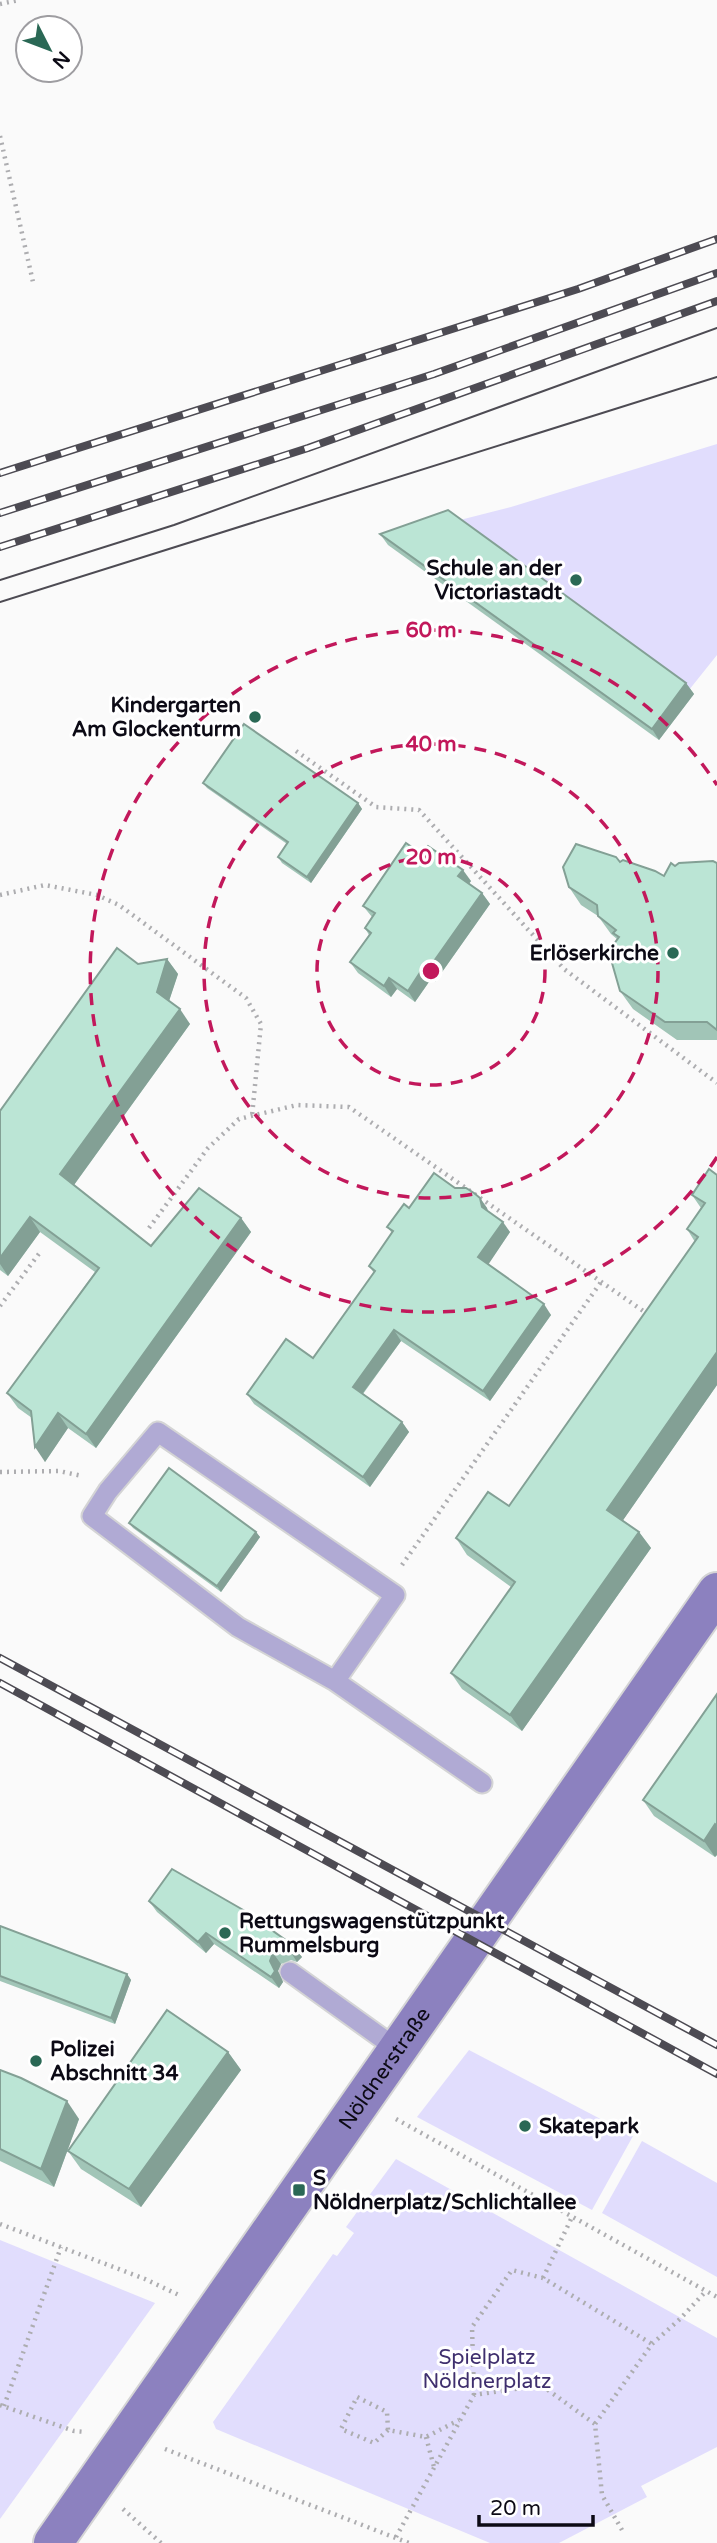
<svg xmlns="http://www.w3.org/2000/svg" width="717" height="2543" font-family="'Varela Round',sans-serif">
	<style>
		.green { fill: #e1ddfd }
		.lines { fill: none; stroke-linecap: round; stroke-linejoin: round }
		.lane-casing { stroke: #d4d4d5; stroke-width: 23 }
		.secondary-casing { stroke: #d4d4d5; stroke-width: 42 }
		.path { stroke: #adadb0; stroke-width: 4.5; stroke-dasharray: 2 5; stroke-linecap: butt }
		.lane { stroke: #b0aad4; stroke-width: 19 }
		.secondary { stroke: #8c81bf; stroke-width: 38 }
		.tram { stroke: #4d4b53; stroke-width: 2 }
		.rail-casing { stroke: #4d4b53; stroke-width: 8 }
		.rail { stroke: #fff; stroke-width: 5; stroke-dasharray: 16; stroke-linecap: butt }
		.wall { fill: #a1c5b7 }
		.shaded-wall { fill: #83a095 }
		.building { fill: #bbe5d5; stroke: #83a095; stroke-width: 2 }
		.ring { fill: none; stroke: #c2185b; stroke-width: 3.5; stroke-dasharray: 12 9 }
		.poi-dot { fill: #2a6855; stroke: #fff; stroke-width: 2.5 }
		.labels { text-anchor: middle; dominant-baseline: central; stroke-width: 6; stroke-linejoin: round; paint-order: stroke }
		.poi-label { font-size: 21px; font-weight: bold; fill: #0c0a15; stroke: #fff; text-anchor: start }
		.street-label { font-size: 21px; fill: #0c0a15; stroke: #fff }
		.park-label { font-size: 21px; fill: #3f2f6e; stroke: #fff }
		.centre { fill: #c2185b; stroke: #fff; stroke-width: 3.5 }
		.ring-label { font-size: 21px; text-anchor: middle; font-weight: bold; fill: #c2185b; stroke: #fff; stroke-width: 6; stroke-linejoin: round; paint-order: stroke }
	</style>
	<rect width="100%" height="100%" fill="#fafafa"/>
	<!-- green -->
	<g class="green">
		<polygon points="717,444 717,655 689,690 456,521 511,507"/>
		<polygon points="469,2050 633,2136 592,2210 417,2117"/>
		<polygon points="642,2141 717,2183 717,2277 602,2213"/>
		<polygon points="396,2159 717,2338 717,2447 641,2486 647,2497 559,2543 490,2543 216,2429 213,2422 333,2254 337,2256 354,2233 346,2227"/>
		<polygon points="0,2240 155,2303 0,2519"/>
	</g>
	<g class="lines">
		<defs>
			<g id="lane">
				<polyline points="335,1681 395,1595 158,1432 108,1491 92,1516 238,1627 335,1681 482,1783"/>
				<polyline points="290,1972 397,2049"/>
			</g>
			<g id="secondary">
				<path id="s1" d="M53,2543L717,1592"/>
			</g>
		</defs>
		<!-- lane casing -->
		<use href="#lane" class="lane-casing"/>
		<!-- secondary casing -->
		<use href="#secondary" class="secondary-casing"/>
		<!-- path -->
		<g class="path">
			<polyline points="0,4 19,0"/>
			<polyline points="0,136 33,282"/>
			<polyline points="296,751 376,807 419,810 564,969 717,1083"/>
			<polyline points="0,895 45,885 97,895 119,905 246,998 261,1024 252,1116"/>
			<polyline points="149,1228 208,1148 239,1119 297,1105 349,1107 649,1315"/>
			<polyline points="0,1306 41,1251"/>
			<polyline points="0,1472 59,1471 82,1476"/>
			<polyline points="402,1565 601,1282"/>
			<polyline points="396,2119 717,2297"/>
			<polyline points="0,2224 145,2279 181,2296"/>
			<polyline points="543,2278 572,2217"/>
			<polyline points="474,2395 472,2327 512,2270 543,2278 652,2344"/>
			<polyline points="0,2405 74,2431 86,2432"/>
			<polyline points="4,2406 61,2247"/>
			<polyline points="388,2430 374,2443 341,2429 357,2397 387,2412 388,2430 426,2437 459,2420"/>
			<polyline points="426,2437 434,2467"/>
			<polyline points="165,2449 409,2543"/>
			<polyline points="123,2509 161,2543"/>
			<polyline points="622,2530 602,2495 595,2424 652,2344 680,2319 706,2291"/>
			<polyline points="396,2537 474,2395 541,2385 595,2424"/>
		</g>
		<!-- lane -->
		<use href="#lane" class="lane"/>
		<!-- secondary -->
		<use href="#secondary" class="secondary"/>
		<!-- tram -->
		<g class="tram">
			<polyline points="0,580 174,525 717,328"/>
			<polyline points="0,602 717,377"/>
		</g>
		<defs>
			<g id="rail">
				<polyline points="0,473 578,289 717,239"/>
				<polyline points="0,513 434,374 717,273"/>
				<polyline points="0,547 308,448 717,301"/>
				<polyline points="0,1658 717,2045"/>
				<polyline points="0,1683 717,2074"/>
			</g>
		</defs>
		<!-- rail casing -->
		<use href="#rail" class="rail-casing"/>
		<!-- rail -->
		<use href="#rail" class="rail"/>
	</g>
	<!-- wall -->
	<g class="wall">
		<polygon points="380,534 686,683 694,694 659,740 388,545"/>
		<polygon points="203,783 358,803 362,809 311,883 282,863 278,857 287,844 207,788"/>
		<polygon points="422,854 471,881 469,884 482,893 490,904 435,982 431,979 415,1002 397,989 391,997 358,973 350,962 369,935 365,928 372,917 363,906"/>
		<polygon points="620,862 664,876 675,866 717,863 717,1040 677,1040 633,1009 620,991 613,952 611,948 617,939 611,934 598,916 581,905 569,887"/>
		<polygon points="167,959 178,974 169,1001 190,1024 74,1185 151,1246 241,1218 251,1232 96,1448 68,1428 45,1462 32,1418 18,1408 7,1393 95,1272 40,1232 8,1276 0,1270 0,1111 138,964"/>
		<polygon points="709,1169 717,1385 623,1520 639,1532 651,1548 522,1731 462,1689 451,1673 511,1587 467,1555 456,1538 509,1506 695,1242 687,1229 701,1208 692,1195"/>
		<polygon points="455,1188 480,1198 487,1208 488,1211 510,1232 488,1264 551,1315 490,1401 401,1341 363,1394 402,1422 409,1432 370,1487 254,1404 247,1394 313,1358 374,1273 369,1266 392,1233 387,1227 409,1208"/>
		<polygon points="129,1523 256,1532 260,1537 221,1592 133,1528"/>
		<polygon points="717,1694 717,1855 715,1857 654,1816 643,1800"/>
		<polygon points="172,1869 302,1957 297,1962 291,1960 281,1964 278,1971 283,1982 279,1988 214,1944 206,1953 157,1912 149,1901"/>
		<polygon points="0,1926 127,1974 131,1980 115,2024 0,1981"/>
		<polygon points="228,2052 241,2070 141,2207 81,2169 68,2151"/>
		<polygon points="0,2070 79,2119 54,2187 0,2161"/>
	</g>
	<!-- shaded-wall -->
	<g class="shaded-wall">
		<polygon points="686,683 694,694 659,740 652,729"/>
		<polygon points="358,803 362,809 311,883 307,877"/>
		<polygon points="463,870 471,881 466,887 458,876"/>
		<polygon points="482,893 490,904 435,982 427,971"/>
		<polygon points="167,959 178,974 167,1007 157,992"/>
		<polygon points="423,968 431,979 415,1002 408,991"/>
		<polygon points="389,978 397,989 391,997 384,986"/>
		<polygon points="180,1009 190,1024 71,1189 60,1174"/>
		<polygon points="480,1198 487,1208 489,1217 482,1207"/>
		<polygon points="30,1217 40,1232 8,1276 0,1264 0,1258"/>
		<polygon points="241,1218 251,1232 96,1448 86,1434"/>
		<polygon points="503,1222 510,1232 486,1268 478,1257"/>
		<polygon points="544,1304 551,1315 490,1401 483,1391"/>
		<polygon points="394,1330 401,1341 360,1397 353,1387"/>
		<polygon points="717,1352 717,1385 619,1526 607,1510"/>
		<polygon points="58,1413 68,1428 45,1462 35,1447"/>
		<polygon points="402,1422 409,1432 370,1487 363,1477"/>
		<polygon points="256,1532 260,1537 221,1592 217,1586"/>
		<polygon points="639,1532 651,1548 522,1731 510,1715"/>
		<polygon points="715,1824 717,1827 717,1855 715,1857 704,1841"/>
		<polygon points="206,1933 214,1944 206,1953 198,1942"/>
		<polygon points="294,1946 302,1957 297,1962 290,1951"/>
		<polygon points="273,1953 281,1964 278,1971 283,1982 279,1988 271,1977 270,1961"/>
		<polygon points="127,1974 131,1980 115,2024 111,2018"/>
		<polygon points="228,2052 241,2070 141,2207 129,2189"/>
		<polygon points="67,2101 79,2119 54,2187 41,2169"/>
	</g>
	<!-- building -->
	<g class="building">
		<polygon points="448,510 686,683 652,729 380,534"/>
		<polygon points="244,724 358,803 307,877 278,857 288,842 203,783"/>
		<polygon points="406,843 422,854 428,846 463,870 458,876 482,893 427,971 423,968 408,991 389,978 384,986 350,962 371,933 365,928 375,913 363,906"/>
		<polygon points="576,844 616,857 620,862 623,860 655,871 664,876 671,863 675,866 679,863 713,861 717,863 717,1030 707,1022 665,1022 620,991 610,956 614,951 611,948 619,937 613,933 616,930 598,916 597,905 569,887 563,867"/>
		<polygon points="117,948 138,964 167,959 157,992 180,1009 60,1174 151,1246 199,1188 241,1218 86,1434 58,1413 35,1447 31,1411 7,1393 99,1268 30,1217 0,1258 0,1111"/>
		<polygon points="709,1169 717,1175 717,1352 607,1510 639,1532 510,1715 451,1673 515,1582 456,1538 488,1492 509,1506 698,1237 687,1229 705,1203 692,1195"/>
		<polygon points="434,1173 455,1188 466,1188 474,1193 480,1198 482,1207 503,1222 478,1257 544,1304 483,1391 394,1330 353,1387 402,1422 363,1477 247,1394 286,1339 313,1358 375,1271 369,1266 393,1231 387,1227 404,1204 409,1208"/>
		<polygon points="169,1468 256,1532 217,1586 129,1523"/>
		<polygon points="717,1694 717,1826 715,1824 704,1841 643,1800"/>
		<polygon points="172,1869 245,1911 294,1946 290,1951 283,1949 273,1953 270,1961 275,1971 271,1977 206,1933 198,1942 149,1901"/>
		<polygon points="0,1926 127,1974 111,2018 0,1976"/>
		<polygon points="167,2010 228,2052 129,2189 68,2151"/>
		<polygon points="0,2070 21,2078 67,2101 41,2169 0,2149"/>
	</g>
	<!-- distance rings -->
	<g class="ring">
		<circle cx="431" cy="971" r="114"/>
		<circle cx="431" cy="971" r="227"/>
		<path d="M717 1157A341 341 0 1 1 717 785"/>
	</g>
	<!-- markers -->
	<g class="poi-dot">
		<circle cx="576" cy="580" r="7"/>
		<circle cx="255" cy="717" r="7"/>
		<circle cx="673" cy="953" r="7"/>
		<circle cx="225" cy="1933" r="7"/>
		<circle cx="36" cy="2061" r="7"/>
		<circle cx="525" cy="2126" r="7"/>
		<rect x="292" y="2183" width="14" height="14" rx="3.5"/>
	</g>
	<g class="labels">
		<!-- poi labels -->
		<g class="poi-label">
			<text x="562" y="568" text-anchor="end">Schule an der<tspan x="562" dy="24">Victoriastadt</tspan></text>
			<text x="241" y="705" text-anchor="end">Kindergarten<tspan x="241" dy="24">Am Glockenturm</tspan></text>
			<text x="659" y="953" text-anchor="end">Erlöserkirche</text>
			<text x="239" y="1921">Rettungswagenstützpunkt<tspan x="239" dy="24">Rummelsburg</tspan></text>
			<text x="50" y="2049">Polizei<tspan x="50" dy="24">Abschnitt 34</tspan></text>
			<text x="539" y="2126">Skatepark</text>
			<text x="313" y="2178">S<tspan x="313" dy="24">Nöldnerplatz/Schlichtallee</tspan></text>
		</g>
		<!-- street labels -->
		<g class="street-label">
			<text stroke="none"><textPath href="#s1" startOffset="579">Nöldnerstraße</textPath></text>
		</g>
		<!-- park labels -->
		<g class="park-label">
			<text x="487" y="2357">Spielplatz<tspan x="487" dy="24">Nöldnerplatz</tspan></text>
		</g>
	</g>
	<circle cx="431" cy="971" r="10" class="centre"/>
	<g class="ring-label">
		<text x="431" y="637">60 m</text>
		<text x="431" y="751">40 m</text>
		<text x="431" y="864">20 m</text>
	</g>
	<!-- north arrow -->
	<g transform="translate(49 49) rotate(132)"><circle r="33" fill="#ffffff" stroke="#9e9da1" stroke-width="2"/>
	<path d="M0-5L12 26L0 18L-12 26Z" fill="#2a6855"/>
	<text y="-10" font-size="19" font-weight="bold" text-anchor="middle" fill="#0c0a15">N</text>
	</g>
	<!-- scale -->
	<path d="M479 2515v10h114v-10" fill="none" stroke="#0c0a15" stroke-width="3.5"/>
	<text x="490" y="2515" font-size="21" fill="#0c0a15" stroke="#ffffff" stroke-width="5" paint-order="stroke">20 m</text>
</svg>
